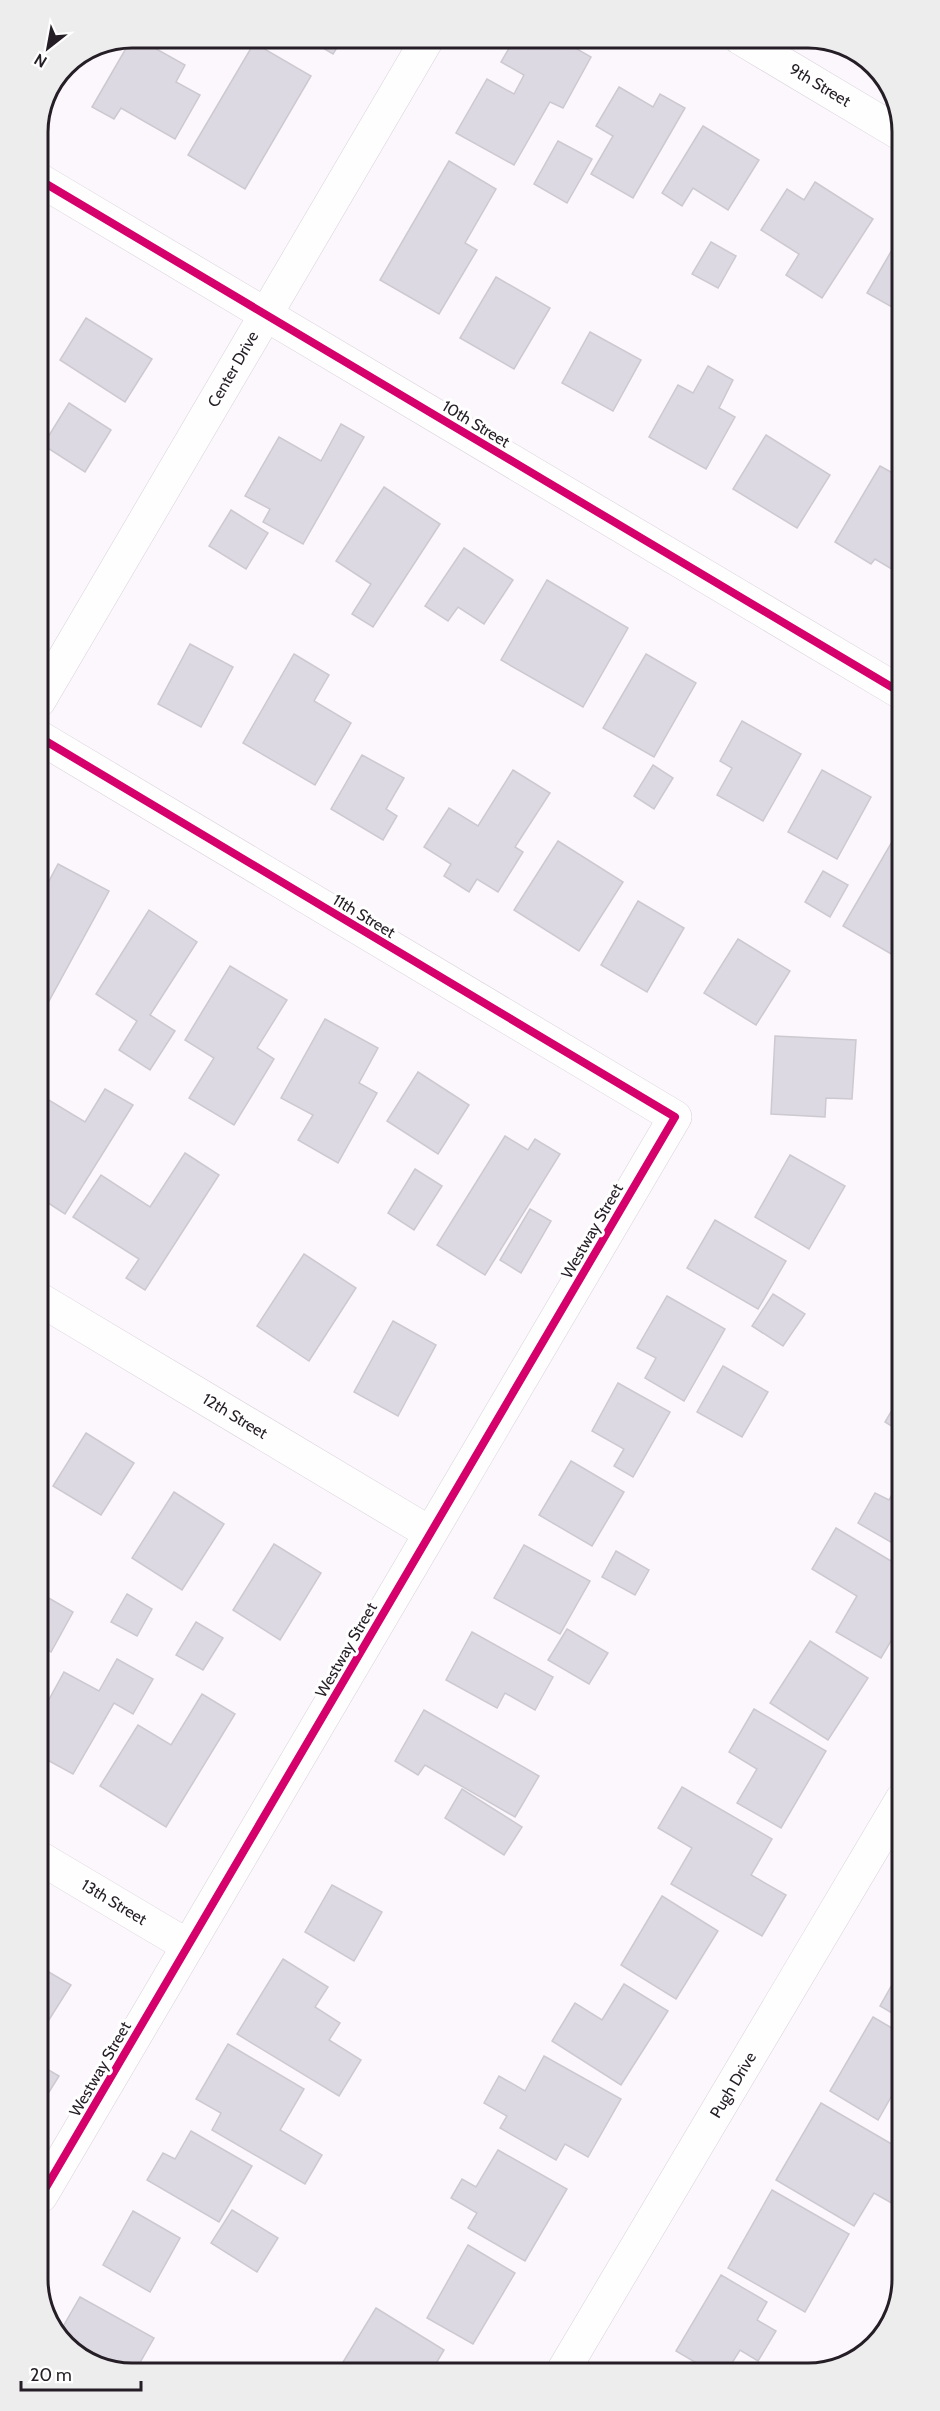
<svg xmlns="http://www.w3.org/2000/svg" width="940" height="2411" font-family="Cabin,sans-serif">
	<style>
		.building { fill: #ddd9e3; stroke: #cdc9d1; stroke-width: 1.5 }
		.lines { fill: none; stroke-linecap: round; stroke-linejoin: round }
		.street-casing { stroke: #d8d2d9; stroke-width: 34 }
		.street { stroke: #fffeff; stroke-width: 33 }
		.cycleway-casing { stroke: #fff; stroke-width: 11 }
		.cycleway { stroke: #d6006c; stroke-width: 8 }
		.labels { text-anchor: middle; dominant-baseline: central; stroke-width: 6; stroke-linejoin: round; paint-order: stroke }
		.street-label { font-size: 16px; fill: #251e26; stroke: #fff }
		.rim { fill: none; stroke: #251e26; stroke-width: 3 }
	</style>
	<rect width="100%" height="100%" fill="#fcf7fc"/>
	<!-- building -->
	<g class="building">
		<polygon points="132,38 137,38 185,65 176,82 200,95 175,139 121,108 114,119 92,107"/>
		<polygon points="306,38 343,38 333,54"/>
		<polygon points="515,38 558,38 591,57 563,108 550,102 514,165 456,133 487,79 514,94 524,75 501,62"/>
		<polygon points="254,43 311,76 245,189 188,155"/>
		<polygon points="619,87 653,107 660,94 685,108 633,198 591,174 613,136 596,126"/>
		<polygon points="703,126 759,160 728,210 693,188 682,206 662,193"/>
		<polygon points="558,141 592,159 567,203 534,184"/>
		<polygon points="449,161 496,189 465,243 477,250 439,314 380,280"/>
		<polygon points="815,182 873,219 822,298 786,275 799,254 761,230 787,189 804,200"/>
		<polygon points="711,242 736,256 718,288 692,274"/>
		<polygon points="896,243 899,246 899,311 867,293"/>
		<polygon points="496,277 550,308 514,369 460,338"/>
		<polygon points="86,318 152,359 125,402 60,360"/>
		<polygon points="590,332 641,360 613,411 562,383"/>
		<polygon points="708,366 733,380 719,408 735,417 706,469 649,437 678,385 693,393"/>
		<polygon points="69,403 111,430 85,472 43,445"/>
		<polygon points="341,424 364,437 303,544 263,522 270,509 245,496 279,437 321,461"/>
		<polygon points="766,435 830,475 797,528 733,489"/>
		<polygon points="880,466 900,477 900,574 875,559 871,564 835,542"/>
		<polygon points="384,487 440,524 373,627 352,614 371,584 336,561"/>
		<polygon points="231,510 268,533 246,569 209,546"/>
		<polygon points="464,548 513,580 484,624 458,607 448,621 425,606"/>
		<polygon points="547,580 628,628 583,707 501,660"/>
		<polygon points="190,644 233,667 201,727 158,704"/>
		<polygon points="294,654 329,675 314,701 351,723 315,785 243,743"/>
		<polygon points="646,654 696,683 654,757 603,728"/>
		<polygon points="742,721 801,754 763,821 717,795 732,768 720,761"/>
		<polygon points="362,755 404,778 386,809 397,816 383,840 331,809"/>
		<polygon points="653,765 673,778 654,809 634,796"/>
		<polygon points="513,770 550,793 515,847 523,852 498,892 477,879 469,892 444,876 451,864 424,847 449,808 478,826"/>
		<polygon points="822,770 871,797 837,859 788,832"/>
		<polygon points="900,828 900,947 899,946 893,955 843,926"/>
		<polygon points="558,841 623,882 579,951 514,910"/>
		<polygon points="58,864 109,891 43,1012 39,1010 39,900"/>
		<polygon points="823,871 848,885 830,917 805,902"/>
		<polygon points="638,901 684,928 647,992 601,965"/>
		<polygon points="149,910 197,942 150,1015 175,1031 150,1070 119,1050 137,1021 96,994"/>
		<polygon points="738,939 790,971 756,1025 704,993"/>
		<polygon points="230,966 287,1000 257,1048 274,1059 234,1125 189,1098 214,1058 185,1040"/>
		<polygon points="325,1019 378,1048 359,1083 377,1093 338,1163 298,1140 313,1115 281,1098"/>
		<polygon points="775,1036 856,1040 852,1099 826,1098 825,1117 771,1114"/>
		<polygon points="418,1072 469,1105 438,1154 387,1121"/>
		<polygon points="105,1089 133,1105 65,1214 39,1197 39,1094 85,1122"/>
		<polygon points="505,1136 528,1150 535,1139 560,1154 485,1275 437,1245"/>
		<polygon points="185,1153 219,1175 145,1290 126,1278 139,1259 73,1217 101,1175 150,1207"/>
		<polygon points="790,1155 845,1186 809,1249 755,1217"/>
		<polygon points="415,1169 442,1186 414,1230 388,1213"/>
		<polygon points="530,1209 551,1221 521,1273 500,1260"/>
		<polygon points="715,1220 786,1261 758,1309 687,1268"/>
		<polygon points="304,1254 356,1288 309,1361 257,1326"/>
		<polygon points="773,1294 805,1314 783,1346 752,1326"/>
		<polygon points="667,1296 725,1329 684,1401 645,1378 656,1358 637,1348"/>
		<polygon points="393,1321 436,1345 398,1416 354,1392"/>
		<polygon points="723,1366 768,1392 742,1437 697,1412"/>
		<polygon points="618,1383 670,1412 633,1477 614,1466 624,1449 592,1431"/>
		<polygon points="901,1395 901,1432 885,1422"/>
		<polygon points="86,1433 134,1463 101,1515 53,1486"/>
		<polygon points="571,1461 624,1492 592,1546 539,1515"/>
		<polygon points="901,1478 901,1548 858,1523 875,1493 889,1500"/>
		<polygon points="174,1492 224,1524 182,1590 132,1558"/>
		<polygon points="836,1528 901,1567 901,1624 881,1658 836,1632 857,1596 812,1569"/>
		<polygon points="274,1544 321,1573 280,1640 233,1610"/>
		<polygon points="524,1545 590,1581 560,1634 494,1598"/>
		<polygon points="616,1551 649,1570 635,1595 602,1577"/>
		<polygon points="40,1593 73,1612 51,1652 40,1646"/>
		<polygon points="127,1594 152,1609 137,1636 111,1622"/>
		<polygon points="196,1622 223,1638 203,1670 176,1655"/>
		<polygon points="567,1629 608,1653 589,1684 548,1660"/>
		<polygon points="472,1632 553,1677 535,1710 505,1693 497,1708 446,1680"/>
		<polygon points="810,1641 868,1678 828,1740 770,1703"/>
		<polygon points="117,1659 153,1679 133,1714 114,1703 73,1774 40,1756 40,1716 64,1672 99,1691"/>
		<polygon points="202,1694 235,1714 166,1827 100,1786 138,1725 171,1745"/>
		<polygon points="754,1709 826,1751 781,1828 737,1803 757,1769 729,1752"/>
		<polygon points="424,1710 539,1776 515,1817 425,1765 418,1775 395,1761"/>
		<polygon points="682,1787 772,1839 751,1875 786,1895 762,1936 671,1884 692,1848 658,1828"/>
		<polygon points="462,1789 522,1827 504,1855 445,1818"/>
		<polygon points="332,1885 382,1912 354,1961 305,1932"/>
		<polygon points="662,1896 718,1931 676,1999 621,1965"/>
		<polygon points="283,1959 328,1987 315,2007 340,2023 329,2040 361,2060 339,2096 237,2034"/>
		<polygon points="902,1967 902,2019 880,2006"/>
		<polygon points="47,1971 71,1985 40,2034 40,1982"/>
		<polygon points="624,1984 668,2011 621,2085 552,2041 575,2003 602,2020"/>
		<polygon points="873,2017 902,2034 902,2097 894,2092 878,2120 830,2091"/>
		<polygon points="228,2044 304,2089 280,2130 322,2155 305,2184 212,2130 221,2113 196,2099"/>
		<polygon points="544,2056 621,2099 588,2157 565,2144 556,2160 500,2128 507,2116 484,2103 499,2076 525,2091"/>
		<polygon points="40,2065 59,2076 41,2105"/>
		<polygon points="821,2103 902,2150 902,2209 874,2193 854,2226 776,2180"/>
		<polygon points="191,2131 252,2166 219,2222 147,2180 163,2153 175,2159"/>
		<polygon points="498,2150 567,2189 525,2261 468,2228 477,2213 451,2198 462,2179 476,2187"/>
		<polygon points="772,2190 849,2234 805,2312 728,2268"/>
		<polygon points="232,2210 278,2238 257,2272 211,2243"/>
		<polygon points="133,2211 180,2238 150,2292 103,2265"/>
		<polygon points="468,2245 515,2273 473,2344 427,2318"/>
		<polygon points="721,2275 767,2302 757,2320 776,2331 758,2361 740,2350 727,2371 710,2371 676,2351"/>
		<polygon points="80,2297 154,2338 134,2373 126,2373 78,2352 74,2354 60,2332"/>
		<polygon points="376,2308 444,2350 431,2372 337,2372"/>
	</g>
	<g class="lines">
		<defs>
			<g id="street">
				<polyline points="740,38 899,133"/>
				<polyline points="38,179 900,692"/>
				<polyline points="39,701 428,38"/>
				<polyline points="39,737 675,1117 41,2196"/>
				<polyline points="39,1299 430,1533"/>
				<polyline points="40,1858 188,1946"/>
				<polyline points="563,2371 902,1799"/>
			</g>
		</defs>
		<!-- street casing -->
		<use href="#street" class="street-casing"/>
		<!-- street -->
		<use href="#street" class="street"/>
		<defs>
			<g id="cycleway">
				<polyline points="38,179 900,692"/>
				<polyline points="39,737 675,1117 41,2196"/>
			</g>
		</defs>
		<!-- cycleway casing -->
		<use href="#cycleway" class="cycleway-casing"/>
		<!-- cycleway -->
		<use href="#cycleway" class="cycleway"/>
	</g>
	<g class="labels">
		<!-- street labels -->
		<g class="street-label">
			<text transform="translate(820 85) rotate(31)">9th Street</text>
			<text transform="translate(233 369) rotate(-60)">Center Drive</text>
			<text transform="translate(476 424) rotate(31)">10th Street</text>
			<text transform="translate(364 916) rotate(31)">11th Street</text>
			<text transform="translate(592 1231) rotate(-60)">Westway Street</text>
			<text transform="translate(235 1416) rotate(31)">12th Street</text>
			<text transform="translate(346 1650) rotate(-60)">Westway Street</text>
			<text transform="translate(114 1902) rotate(31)">13th Street</text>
			<text transform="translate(100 2069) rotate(-60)">Westway Street</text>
			<text transform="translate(733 2085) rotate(-59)">Pugh Drive</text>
		</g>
	</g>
	<!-- crop -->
	<path d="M0 0H940V2411H0ZM132 48H808A84 84 0 0 1 892 132V2279A84 84 0 0 1 808 2363H132A84 84 0 0 1 48 2279V132A84 84 0 0 1 132 48Z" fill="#eeedee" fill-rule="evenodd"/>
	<path class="rim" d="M132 48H808A84 84 0 0 1 892 132V2279A84 84 0 0 1 808 2363H132A84 84 0 0 1 48 2279V132A84 84 0 0 1 132 48Z"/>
	<!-- north arrow -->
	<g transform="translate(48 48) rotate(211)" stroke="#ffffff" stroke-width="4.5" paint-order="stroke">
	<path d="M0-4.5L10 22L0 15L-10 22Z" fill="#251e26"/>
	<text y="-9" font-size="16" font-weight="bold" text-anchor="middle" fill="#251e26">N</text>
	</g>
	<!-- scale -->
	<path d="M21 2381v9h120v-9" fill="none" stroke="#251e26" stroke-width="3"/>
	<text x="30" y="2381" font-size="18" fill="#251e26" stroke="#ffffff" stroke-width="4.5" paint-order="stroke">20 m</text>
</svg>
